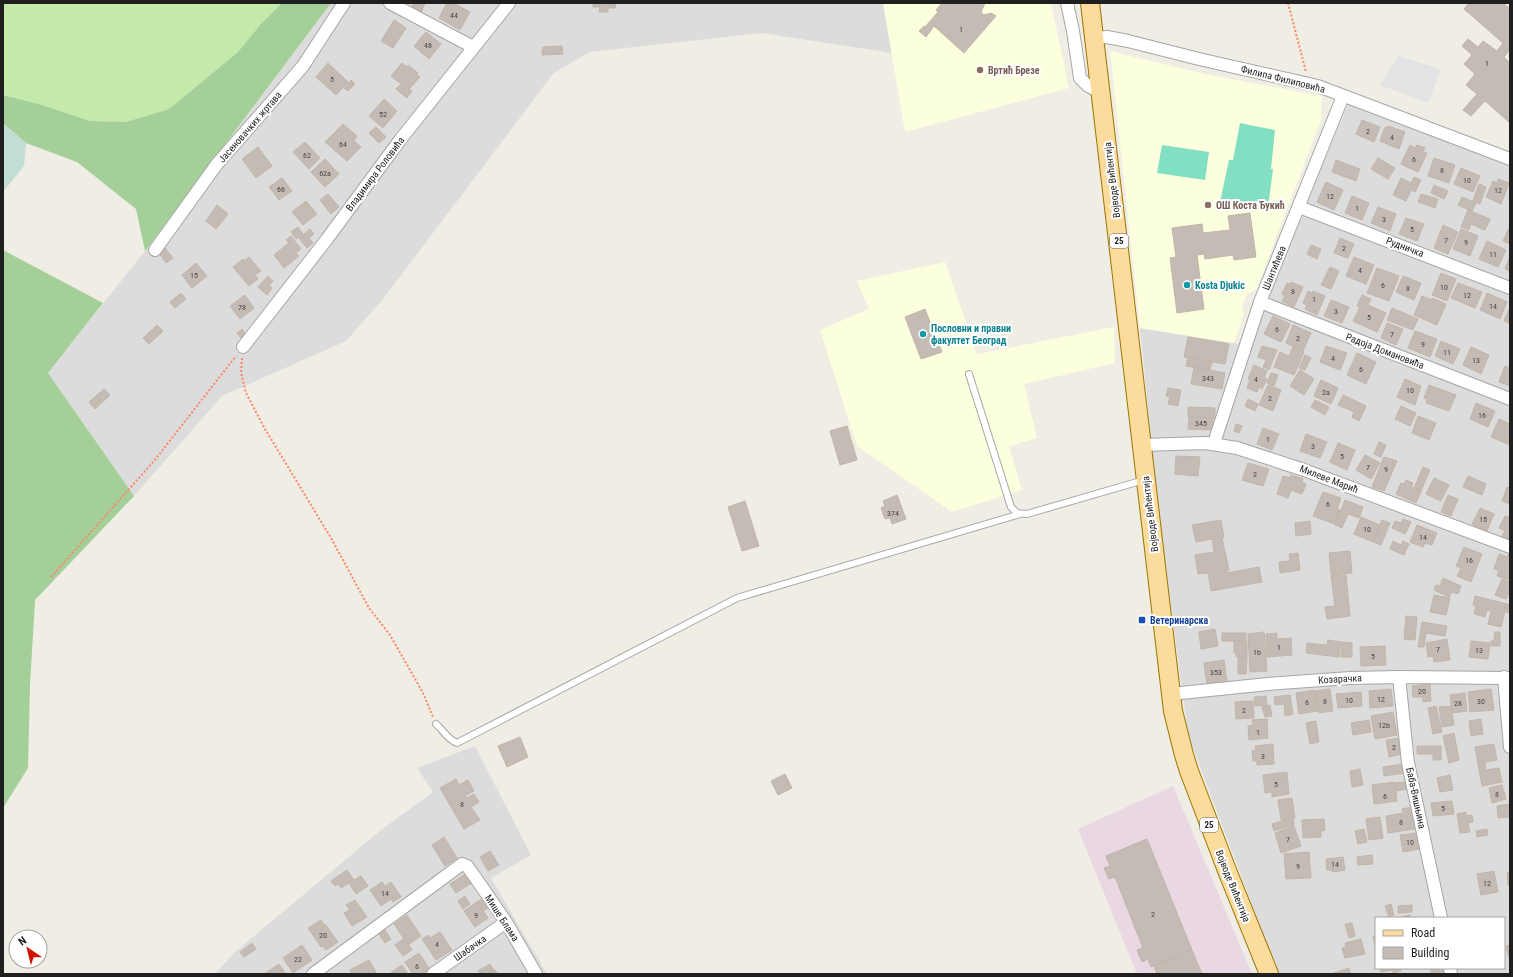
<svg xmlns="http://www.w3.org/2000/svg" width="1513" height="977" font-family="'Roboto Condensed',sans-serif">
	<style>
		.residential { fill: #dddcdc; fill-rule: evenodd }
		.industrial { fill: #e9d7e4 }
		.education { fill: #fcffde }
		.grass { fill: #c3eaaa }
		.forest { fill: #a4cf99 }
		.wetland { fill: #c1ded3 }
		.pitch { fill: #82dfc4 }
		.parking { fill: #e3e3e3 }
		.building { fill: #c4bcb4; stroke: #c1b5a7 }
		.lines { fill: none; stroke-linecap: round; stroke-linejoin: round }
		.service-casing { stroke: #a6a6a6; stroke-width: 8 }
		.minor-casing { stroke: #a6a6a6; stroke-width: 14 }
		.primary-casing { stroke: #997500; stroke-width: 20 }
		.path { stroke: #fb876a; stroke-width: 2; stroke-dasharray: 2 2; stroke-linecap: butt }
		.service { stroke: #fff; stroke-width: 6 }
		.minor { stroke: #fff; stroke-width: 12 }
		.primary { stroke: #fcdc9d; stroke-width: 18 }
		.education-dot { fill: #8d6e63; stroke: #fff; stroke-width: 1.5 }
		.culture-dot { fill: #0f9aa8; stroke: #fff; stroke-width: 1.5 }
		.transit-dot { fill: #1a4fb4; stroke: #fff; stroke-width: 1.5 }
		.labels { text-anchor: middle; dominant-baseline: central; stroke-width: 4; stroke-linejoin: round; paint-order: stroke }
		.number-label { font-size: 8px; fill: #484644 }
		.shield { fill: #fff; stroke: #626262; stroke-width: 1 }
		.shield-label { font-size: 9px; font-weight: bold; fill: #1f1f1f }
		.education-label { font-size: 10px; font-weight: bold; fill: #785e54; stroke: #fff; text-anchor: start }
		.street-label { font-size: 10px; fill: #1f1f1f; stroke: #fff }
		.culture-label { font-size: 10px; font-weight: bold; fill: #0d838f; stroke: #fff; text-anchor: start }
		.transit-label { font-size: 10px; font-weight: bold; fill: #164399; stroke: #fff; text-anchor: start }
	</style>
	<rect width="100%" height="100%" fill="#f0ede5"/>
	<!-- residential -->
	<g class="residential">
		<polygon points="331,3 883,3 892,53 762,33 589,52 553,74 383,299 346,341 222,396 134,496 48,373 145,251"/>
		<path d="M1349,102L1510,164V974H1278L1188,735L1159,516L1140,328L1234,343L1246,349L1266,299ZM1376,918H1504V968H1376Z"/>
		<polygon points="475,746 531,855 491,878 547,974 215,974 235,952 381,830 433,792 417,768"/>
	</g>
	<!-- industrial -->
	<polygon class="industrial" points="1173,786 1252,974 1137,974 1078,829"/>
	<!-- education -->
	<g class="education">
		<polygon points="883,3 1051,3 1069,88 905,132"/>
		<polygon points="1110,51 1204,74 1322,96 1321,120 1256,290 1247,294 1242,307 1244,313 1234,343 1140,328"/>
		<polygon points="945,262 977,354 1114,327 1115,363 1024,384 1037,438 1009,446 1022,490 952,512 857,446 820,330 869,309 857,281"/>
	</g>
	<!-- grass -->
	<polygon class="grass" points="3,3 282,3 261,24 238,52 169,109 126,122 90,121 42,105 3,95"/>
	<!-- forest -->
	<g class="forest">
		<polygon points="282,3 331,3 145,251 136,209 77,162 26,143 3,123 3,95 42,105 90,121 126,122 169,109 238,52 261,24"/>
		<polygon points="3,250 103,303 48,373 134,496 35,600 30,685 28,768 3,808"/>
	</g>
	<!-- wetland -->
	<polygon class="wetland" points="3,123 26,143 24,166 3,192"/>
	<!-- pitch -->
	<g class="pitch">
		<polygon points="1240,123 1275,130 1271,169 1273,169 1268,208 1257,205 1256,209 1220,202 1229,160 1233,160"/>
		<polygon points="1162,145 1209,152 1205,180 1157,173"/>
	</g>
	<!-- parking -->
	<polygon class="parking" points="1398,56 1441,69 1428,103 1380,85"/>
	<!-- building -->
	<g class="building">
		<polygon points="414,3 425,3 421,13 411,9"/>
		<polygon points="447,3 453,3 470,12 460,30 439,18"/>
		<polygon points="593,3 616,3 615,8 608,8 608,12 599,12 600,7 593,7"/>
		<polygon points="942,3 985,3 981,12 984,15 991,13 996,16 964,53 934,26 926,37 919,31 924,26 925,27 938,12 936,10"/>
		<polygon points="1469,3 1503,3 1510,9 1510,50 1504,57 1510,63 1510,123 1485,101 1471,116 1463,110 1477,94 1466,85 1475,74 1464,64 1472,55 1462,46 1468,39 1478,47 1483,41 1497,51 1503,43 1464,9"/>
		<polygon points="394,20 406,28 393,48 381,41"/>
		<polygon points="426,32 441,44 429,59 414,46"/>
		<polygon points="562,46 563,54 542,55 543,47"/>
		<polygon points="328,63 348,82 336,95 316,77"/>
		<polygon points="402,63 407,67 408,65 418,73 416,74 420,77 409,89 412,91 407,98 396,89 401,84 391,76"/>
		<polygon points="351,80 355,84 348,91 344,88"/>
		<polygon points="384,99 397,111 383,128 369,116"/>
		<polygon points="1362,120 1380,127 1374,142 1356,134"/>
		<polygon points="343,124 357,136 354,141 361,147 347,161 325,142"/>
		<polygon points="1388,126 1405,132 1399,149 1380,141 1385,127 1387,128"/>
		<polygon points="376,127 386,137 379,143 369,133"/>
		<polygon points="305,142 320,158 309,169 293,152"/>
		<polygon points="1410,145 1415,148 1417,145 1425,148 1423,152 1427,153 1418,172 1401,164"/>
		<polygon points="258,147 272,166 256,178 242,159"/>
		<polygon points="1378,158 1395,168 1388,179 1371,169"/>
		<polygon points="1434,158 1455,165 1449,183 1428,176"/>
		<polygon points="325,159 339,174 325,187 311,172"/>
		<polygon points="1336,160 1360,169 1356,181 1332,172"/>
		<polygon points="1461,168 1480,176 1473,192 1454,184"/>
		<polygon points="1414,177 1421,180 1415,192 1411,190 1406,201 1393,195 1401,178 1411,183"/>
		<polygon points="282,178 292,191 279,200 269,187"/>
		<polygon points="1498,179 1509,183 1501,204 1486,197 1493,181 1497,183"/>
		<polygon points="1326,182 1343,190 1334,210 1317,202"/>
		<polygon points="1479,184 1486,187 1480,204 1473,201"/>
		<polygon points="1434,185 1448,191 1444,199 1431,193"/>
		<polygon points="328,194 339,207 331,214 320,200"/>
		<polygon points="1421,194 1438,199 1435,208 1418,202"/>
		<polygon points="1352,196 1369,203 1362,220 1345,213"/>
		<polygon points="1462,197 1476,203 1472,211 1458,205"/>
		<polygon points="306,201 317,214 303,225 292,212"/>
		<polygon points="217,205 228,214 216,229 206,221"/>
		<polygon points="1378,207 1396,214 1390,231 1371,223"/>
		<polygon points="1468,210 1490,219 1485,230 1471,224 1469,230 1461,227"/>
		<polygon points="1250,213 1256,257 1234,260 1233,255 1205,259 1204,254 1197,255 1204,309 1177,313 1170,258 1176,257 1172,228 1202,224 1203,233 1230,230 1228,216"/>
		<polygon points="1406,218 1424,224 1417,241 1399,234"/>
		<polygon points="1443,225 1458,232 1448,254 1434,248"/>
		<polygon points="298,227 303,234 296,239 291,232"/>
		<polygon points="1509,228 1510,229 1510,244 1503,241"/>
		<polygon points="310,229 314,234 309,238 313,243 307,248 299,238"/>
		<polygon points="1461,229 1478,236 1470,256 1453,249"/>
		<polygon points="291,236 301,249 296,253 299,256 284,268 274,255 289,243 286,240"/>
		<polygon points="1340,238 1354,244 1348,258 1334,253"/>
		<polygon points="1487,241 1506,250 1498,267 1479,259"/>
		<polygon points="1311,245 1321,249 1317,259 1307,254"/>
		<polygon points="165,248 173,258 166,263 158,252"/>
		<polygon points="1510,256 1510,271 1505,269"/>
		<polygon points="249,257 261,271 255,275 258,279 249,286 233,267 243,259 244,261"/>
		<polygon points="1354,257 1374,265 1366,284 1346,276"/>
		<polygon points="196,263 207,276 192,288 182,275"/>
		<polygon points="1330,267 1339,271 1331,289 1321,285"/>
		<polygon points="1377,268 1399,276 1389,301 1367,293"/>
		<polygon points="1441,273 1456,279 1447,301 1432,295"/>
		<polygon points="268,276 273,281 269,286 272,288 267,295 258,287"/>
		<polygon points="1403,276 1421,283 1414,300 1396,292"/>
		<polygon points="1291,282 1303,287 1294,307 1282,301 1285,296 1282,294 1287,283 1290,284"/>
		<polygon points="1458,283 1482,292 1475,308 1451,298"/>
		<polygon points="1308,291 1312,293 1313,291 1325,296 1317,315 1305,309 1307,305 1303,303"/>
		<polygon points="181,293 186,299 175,308 170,302"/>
		<polygon points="1487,293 1507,302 1500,319 1480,310"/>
		<polygon points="245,295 254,308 240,319 230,306"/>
		<polygon points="1362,295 1371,299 1368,305 1386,313 1377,332 1353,321 1360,307 1357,306"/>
		<polygon points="1422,296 1432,300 1432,298 1446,304 1437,325 1414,315"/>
		<polygon points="1331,300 1349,307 1342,323 1324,316"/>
		<polygon points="1510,307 1510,324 1504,321"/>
		<polygon points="1392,308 1418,319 1413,330 1387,320"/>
		<polygon points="925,309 942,352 921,359 905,317"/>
		<polygon points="1273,316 1290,324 1281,342 1264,334"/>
		<polygon points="1387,323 1403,329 1396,345 1381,338"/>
		<polygon points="157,325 163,331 149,344 143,338"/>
		<polygon points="1293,325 1311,333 1303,351 1286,343"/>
		<polygon points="242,329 247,335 242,339 237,333"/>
		<polygon points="1415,331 1437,339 1430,357 1408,348"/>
		<polygon points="1188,337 1229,344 1225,364 1184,357"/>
		<polygon points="1441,341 1460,349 1453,364 1435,356"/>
		<polygon points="1262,346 1277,350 1269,370 1263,367 1266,360 1258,357"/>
		<polygon points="1326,346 1347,353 1340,370 1320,362"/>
		<polygon points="1293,347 1304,352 1294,375 1274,367 1280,352 1289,356"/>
		<polygon points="1471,347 1489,355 1481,374 1463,365"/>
		<polygon points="1357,353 1376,362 1366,384 1347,375"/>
		<polygon points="1305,355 1311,358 1305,370 1299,368"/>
		<polygon points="1188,357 1212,362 1210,370 1186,366"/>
		<polygon points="1254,365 1267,371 1264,378 1267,379 1262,389 1259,387 1257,392 1247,388 1250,380 1248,379"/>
		<polygon points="1505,366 1510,368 1510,386 1499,382"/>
		<polygon points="1194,367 1225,373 1222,389 1191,384"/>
		<polygon points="1300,370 1314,379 1304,395 1290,386"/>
		<polygon points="1271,373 1278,375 1274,386 1267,383"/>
		<polygon points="1405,379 1421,386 1415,405 1397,397"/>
		<polygon points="1321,380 1338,388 1331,404 1314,396"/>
		<polygon points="1268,385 1281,390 1273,411 1259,405"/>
		<polygon points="1429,385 1456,395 1449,411 1426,403 1427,399 1424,398"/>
		<polygon points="1168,388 1181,390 1178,406 1168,404 1170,397 1166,396"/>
		<polygon points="104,389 110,395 95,409 89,402"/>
		<polygon points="1343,395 1366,406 1359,421 1352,417 1354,412 1338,405"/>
		<polygon points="1248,399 1258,404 1255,411 1245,406"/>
		<polygon points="1315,400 1329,407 1325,415 1311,407"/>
		<polygon points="1476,403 1495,411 1488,427 1470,419"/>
		<polygon points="1401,406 1416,413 1410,426 1395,419"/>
		<polygon points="1188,407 1215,408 1215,418 1188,417"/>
		<polygon points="1418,416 1436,423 1429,440 1412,433"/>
		<polygon points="1189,417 1213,418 1212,430 1188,429"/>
		<polygon points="1499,419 1510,424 1510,445 1491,437"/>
		<polygon points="1236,424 1242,426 1239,433 1234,431"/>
		<polygon points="847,426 857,460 840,465 830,431"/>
		<polygon points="1263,428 1279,434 1272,450 1257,444"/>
		<polygon points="1306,434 1327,442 1320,458 1300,451"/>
		<polygon points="1379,442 1386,445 1381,457 1374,454"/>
		<polygon points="1338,443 1355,450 1347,470 1330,462"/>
		<polygon points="1365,455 1380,463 1371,479 1356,470"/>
		<polygon points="1176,456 1200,457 1198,476 1175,474"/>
		<polygon points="1384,457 1397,461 1384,491 1372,487"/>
		<polygon points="1248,463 1269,469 1263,486 1242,480"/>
		<polygon points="1423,467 1430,470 1421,491 1414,488"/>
		<polygon points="1291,475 1303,479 1302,482 1306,484 1302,494 1291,490 1288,498 1277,494 1283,476 1290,478"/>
		<polygon points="1468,476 1486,484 1482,495 1463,487"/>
		<polygon points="1434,478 1449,485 1441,501 1426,494"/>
		<polygon points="1406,480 1413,483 1411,487 1421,491 1416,503 1396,494 1401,483 1404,484"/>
		<polygon points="1507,487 1510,488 1510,504 1502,501"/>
		<polygon points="1323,492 1341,498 1337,509 1340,510 1335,524 1313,516"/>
		<polygon points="897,495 906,519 892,524 890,518 885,519 881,508 885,506 883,501"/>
		<polygon points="1448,495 1458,499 1451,516 1441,512"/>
		<polygon points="1345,500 1363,507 1359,518 1348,514 1342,528 1335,525"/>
		<polygon points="745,501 759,546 742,551 728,507"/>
		<polygon points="1480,508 1494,514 1487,531 1472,524"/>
		<polygon points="1505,516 1510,518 1510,540 1502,536 1505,531 1499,528"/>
		<polygon points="1361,517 1380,525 1373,542 1354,534"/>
		<polygon points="1403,519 1411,522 1405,534 1392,528 1395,521 1401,523"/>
		<polygon points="1221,520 1224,538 1222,538 1229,570 1227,571 1227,573 1259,567 1262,582 1211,591 1208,573 1198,574 1195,555 1214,552 1212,539 1196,542 1192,525"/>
		<polygon points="1382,520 1390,523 1381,545 1373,542"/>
		<polygon points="1310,521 1311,534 1296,536 1295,523"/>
		<polygon points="1417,525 1437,533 1432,545 1425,543 1423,547 1410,542"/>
		<polygon points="1393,541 1401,545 1403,541 1409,544 1404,555 1390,549"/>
		<polygon points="1464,547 1482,554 1471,582 1457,576 1461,568 1456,566"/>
		<polygon points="1350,551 1352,573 1331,575 1329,553"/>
		<polygon points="1509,552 1510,553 1510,580 1497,576 1499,570 1494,569 1499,554 1507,557"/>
		<polygon points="1298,553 1300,570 1280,573 1279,562 1290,561 1289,554"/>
		<polygon points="1346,575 1350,616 1327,619 1325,607 1335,606 1331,576"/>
		<polygon points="1443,578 1461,586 1458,594 1452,592 1449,597 1434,590 1436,585 1440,586"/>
		<polygon points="1502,579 1510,582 1510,590 1506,599 1495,595"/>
		<polygon points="1434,595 1450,598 1446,615 1430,612"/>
		<polygon points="1475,596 1507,604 1501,627 1488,624 1491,611 1487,610 1485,617 1474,614 1476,606 1473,605"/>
		<polygon points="1508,604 1510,604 1510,613 1506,612"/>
		<polygon points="1406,616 1417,617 1415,640 1404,639"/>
		<polygon points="1422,622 1447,626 1445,636 1426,633 1424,647 1418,647"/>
		<polygon points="1215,629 1218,646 1201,649 1199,632"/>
		<polygon points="1264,632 1267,671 1250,672 1248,634"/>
		<polygon points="1495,632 1500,632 1500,646 1491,646 1491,641 1494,641"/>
		<rect x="1222" y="633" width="24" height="8"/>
		<polygon points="1277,633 1277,639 1291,638 1292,655 1267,657 1266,634"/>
		<polygon points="1447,639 1450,660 1434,662 1433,656 1428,657 1426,643"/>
		<polygon points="1328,640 1341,642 1339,657 1306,653 1307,643 1327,645"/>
		<polygon points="1234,641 1247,641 1247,657 1236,657 1236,652 1234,653"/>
		<polygon points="1471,641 1490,643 1488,659 1469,657"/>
		<polygon points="1342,642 1352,643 1352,657 1341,657"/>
		<polygon points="1385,646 1386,665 1361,666 1360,647"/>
		<polygon points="1238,657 1247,657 1246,674 1238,674"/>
		<polygon points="1224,660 1227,682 1207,685 1204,663"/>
		<polygon points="1430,684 1431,701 1423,702 1423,697 1413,697 1412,686"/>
		<polygon points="1330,689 1333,711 1319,713 1316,691"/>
		<polygon points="1391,689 1393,706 1370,708 1369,691"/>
		<polygon points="1491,689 1494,710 1470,712 1468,692"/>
		<polygon points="1315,690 1318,711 1299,714 1296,693"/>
		<polygon points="1361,692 1362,706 1338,708 1336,694"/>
		<polygon points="1465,693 1467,711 1452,713 1450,695"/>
		<polygon points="1290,695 1293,714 1285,716 1284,704 1275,705 1274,697"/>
		<polygon points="1266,696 1267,705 1255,706 1254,697"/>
		<polygon points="1253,701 1254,718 1236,719 1235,702"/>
		<polygon points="1270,705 1272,716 1265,717 1262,707"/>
		<polygon points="1436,706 1442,732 1433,734 1428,708"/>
		<polygon points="1451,706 1454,725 1442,727 1439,707"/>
		<polygon points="1393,712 1397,735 1375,739 1371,716"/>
		<polygon points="1267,719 1268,738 1249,740 1248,726 1253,725 1252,720"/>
		<polygon points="1481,719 1483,734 1471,736 1469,721"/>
		<polygon points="1369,720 1371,732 1353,735 1351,723"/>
		<polygon points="1316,721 1319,742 1310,744 1306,723"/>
		<polygon points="1454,733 1459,760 1449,763 1443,736"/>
		<polygon points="520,737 528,757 507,767 498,746"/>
		<polygon points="1400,738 1403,754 1389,757 1386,740"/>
		<polygon points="1273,744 1274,764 1257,765 1257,761 1253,761 1252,751 1256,750 1255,746"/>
		<polygon points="1494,744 1497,760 1485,762 1486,770 1499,768 1502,782 1482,786 1475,747"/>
		<polygon points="1417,746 1441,746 1441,760 1433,760 1433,754 1417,754"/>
		<polygon points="1403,764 1404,773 1384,776 1383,767"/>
		<polygon points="1360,769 1363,785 1352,787 1350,771"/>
		<polygon points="1287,772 1289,794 1272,797 1272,792 1265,793 1263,775"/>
		<polygon points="785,774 792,788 778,795 771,781"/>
		<polygon points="1450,775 1453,790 1440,792 1437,778"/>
		<polygon points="456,779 459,785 468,780 474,791 465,796 467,798 474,794 479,802 471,807 480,820 464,829 440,788"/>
		<polygon points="1394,782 1395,783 1406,782 1407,789 1396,791 1397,801 1374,804 1372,785"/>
		<polygon points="1502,785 1506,799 1492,803 1489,788"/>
		<polygon points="1292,798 1295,818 1281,820 1278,800"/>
		<polygon points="1452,801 1454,814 1433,816 1431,803"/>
		<polygon points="1510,804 1510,817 1498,818 1497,806"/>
		<polygon points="1412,807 1415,829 1388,833 1386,816 1403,813 1402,809"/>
		<polygon points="1466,812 1467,816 1472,815 1473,822 1468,823 1470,832 1460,833 1457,814"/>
		<polygon points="1380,817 1383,838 1369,840 1366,819"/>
		<polygon points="1293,818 1294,825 1274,831 1272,824"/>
		<polygon points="1324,819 1325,830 1321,831 1321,837 1303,838 1302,820"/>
		<polygon points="1294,826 1301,846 1281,853 1275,833"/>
		<polygon points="1364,829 1367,842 1358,844 1355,831"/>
		<polygon points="1487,829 1488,835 1477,837 1476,831"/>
		<polygon points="1417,833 1420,849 1403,852 1400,835"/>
		<polygon points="444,837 457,858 445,866 432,845"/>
		<polygon points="1147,839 1192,950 1151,967 1148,959 1142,962 1137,950 1143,948 1115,877 1109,879 1104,868 1110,866 1106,856"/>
		<polygon points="490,851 499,865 488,871 480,857"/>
		<polygon points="1309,852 1311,878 1286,879 1284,854"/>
		<polygon points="1372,855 1373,864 1358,865 1357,857"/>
		<polygon points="1343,857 1345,870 1332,872 1331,870 1327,870 1326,859"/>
		<polygon points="347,870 354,880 341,888 339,884 335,886 331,881"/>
		<polygon points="1494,871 1498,892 1481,895 1477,874"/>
		<polygon points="467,873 473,882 456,893 450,884"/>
		<polygon points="1507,873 1510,873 1510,885 1508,885"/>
		<polygon points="361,876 368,886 356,894 349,883"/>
		<polygon points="382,882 385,886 391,882 401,897 393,902 391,899 381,906 370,890"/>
		<polygon points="465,896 470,904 463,909 458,901"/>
		<polygon points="485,897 491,906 483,911 477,902"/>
		<polygon points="355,900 367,917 352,926 344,913 350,910 346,905"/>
		<polygon points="477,902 488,918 475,927 464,911"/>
		<polygon points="1391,904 1394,915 1389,917 1385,906"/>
		<polygon points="1412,905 1412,912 1398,913 1398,906"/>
		<polygon points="407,915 421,936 408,945 394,924"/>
		<polygon points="1410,915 1411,918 1397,918"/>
		<polygon points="321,920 324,925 325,924 338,942 326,950 323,946 321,947 308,928"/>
		<polygon points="1352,923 1355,936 1349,938 1345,924"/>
		<polygon points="384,929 391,939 385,943 378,933"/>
		<polygon points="440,932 452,950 436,960 422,939 428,935 430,938"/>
		<polygon points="1376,936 1376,946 1375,946 1373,937"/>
		<polygon points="404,938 412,950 403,956 395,945"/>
		<polygon points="1361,939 1365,954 1345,958 1342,948 1346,947 1345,943"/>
		<polygon points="252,943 256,949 244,957 240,952"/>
		<polygon points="302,945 312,960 293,973 283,958"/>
		<polygon points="1510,945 1510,962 1506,946"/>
		<polygon points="1192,950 1202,974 1157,974 1154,966"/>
		<polygon points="419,953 430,970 423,974 413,974 405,962"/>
		<polygon points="369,960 377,974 352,974 350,970"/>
		<polygon points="279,964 286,974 264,974"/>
		<polygon points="490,964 494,970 486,974 479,974 478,971"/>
		<polygon points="402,965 408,974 389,974"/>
		<polygon points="1349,968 1351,974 1331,974"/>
		<polygon points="1380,968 1400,968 1401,971 1393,973 1393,970 1381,972"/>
		<polygon points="1431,968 1443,968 1444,974 1431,974"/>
		<polygon points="495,970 498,974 488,974"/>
	</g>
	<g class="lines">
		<defs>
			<g id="service">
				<polyline points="969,374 1011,507 1017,513 1027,514 1144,480"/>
				<path d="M436,724C445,732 447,739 457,743L737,598L1020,514"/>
			</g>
			<g id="minor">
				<polyline points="390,3 473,47"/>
				<polyline points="1067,3 1073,31 1080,78 1088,86 1100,92"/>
				<polyline points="1095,38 1107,37 1128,41 1199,59 1318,86 1510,159"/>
				<polyline points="1299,207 1510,288"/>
				<polyline points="155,250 217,164 303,66 344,3"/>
				<polyline points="1260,302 1510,399"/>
				<polyline points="243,347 327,239 400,140 509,3"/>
				<polyline points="1214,443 1260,302 1343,96"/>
				<polyline points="1142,445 1205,443 1237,448 1304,470 1510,547"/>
				<polyline points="1399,677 1408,763 1441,918"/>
				<polyline points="1504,677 1510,747"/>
				<polyline points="1171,694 1268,684 1350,678 1399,677 1510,678"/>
				<polyline points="1450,968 1451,974"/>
				<polyline points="313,974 462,864 467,866 475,877 506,922 536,974"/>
				<polyline points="433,974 506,922"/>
			</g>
			<polyline id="primary" points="1090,3 1173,711 1184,755 1189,771 1228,873 1269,974"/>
		</defs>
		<!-- service casing -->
		<use href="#service" class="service-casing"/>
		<!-- minor casing -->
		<use href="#minor" class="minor-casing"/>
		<!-- primary casing -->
		<use href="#primary" class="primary-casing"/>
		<!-- path -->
		<g class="path">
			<polyline points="1288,3 1306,72"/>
			<polyline points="242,358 241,373 246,393 265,429 331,538 369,608 390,635 406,663 423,693 433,717"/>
			<polyline points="51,577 154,461 236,356"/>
		</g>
		<!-- service -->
		<use href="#service" class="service"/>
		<!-- minor -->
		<use href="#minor" class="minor"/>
		<!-- primary -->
		<use href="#primary" class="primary"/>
	</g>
	<!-- markers -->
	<g class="education-dot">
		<circle cx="980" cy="70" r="4"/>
		<circle cx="1208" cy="205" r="4"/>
	</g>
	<g class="culture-dot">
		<circle cx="1187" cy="285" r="4"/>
		<circle cx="923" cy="334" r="4"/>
	</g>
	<rect class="transit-dot" x="1138" y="616" width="8" height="8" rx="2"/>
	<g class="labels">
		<!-- number labels -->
		<g class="number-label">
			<text x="454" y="15">44</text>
			<text x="961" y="29">1</text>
			<text x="428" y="45">48</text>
			<text x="1487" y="63">1</text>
			<text x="332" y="79">5</text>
			<text x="383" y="114">52</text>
			<text x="1368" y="131">2</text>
			<text x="1392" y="137">4</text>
			<text x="343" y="144">64</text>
			<text x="307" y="155">62</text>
			<text x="1414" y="159">6</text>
			<text x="1442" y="170">8</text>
			<text x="325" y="173">62a</text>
			<text x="1467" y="180">10</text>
			<text x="281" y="189">66</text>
			<text x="1498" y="190">12</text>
			<text x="1330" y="196">12</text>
			<text x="1357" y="208">1</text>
			<text x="1384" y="219">3</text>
			<text x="1412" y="229">5</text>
			<text x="1446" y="240">7</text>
			<text x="1466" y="242">9</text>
			<text x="1344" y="248">2</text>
			<text x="1493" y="254">11</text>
			<text x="1360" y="270">4</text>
			<text x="194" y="275">15</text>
			<text x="1383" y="285">6</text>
			<text x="1444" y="287">10</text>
			<text x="1408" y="288">8</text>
			<text x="1293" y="291">8</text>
			<text x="1467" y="295">12</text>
			<text x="1314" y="299">1</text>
			<text x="1493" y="306">14</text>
			<text x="242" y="307">78</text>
			<text x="1336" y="311">3</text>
			<text x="1369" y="317">5</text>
			<text x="1277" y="329">6</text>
			<text x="1392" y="334">7</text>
			<text x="1298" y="338">2</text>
			<text x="1423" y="344">9</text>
			<text x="1447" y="352">11</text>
			<text x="1333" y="358">4</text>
			<text x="1476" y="360">13</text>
			<text x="1361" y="369">6</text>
			<text x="1208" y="378">343</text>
			<text x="1256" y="379">4</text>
			<text x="1410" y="390">10</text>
			<text x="1326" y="392">2a</text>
			<text x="1270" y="398">2</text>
			<text x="1482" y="415">16</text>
			<text x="1201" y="423">345</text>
			<text x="1268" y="439">1</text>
			<text x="1313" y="446">3</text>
			<text x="1342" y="456">5</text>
			<text x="1368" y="467">7</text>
			<text x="1386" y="469">9</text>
			<text x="1255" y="474">2</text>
			<text x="1328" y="504">6</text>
			<text x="893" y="513">374</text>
			<text x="1483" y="519">15</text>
			<text x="1367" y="529">10</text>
			<text x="1423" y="537">14</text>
			<text x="1469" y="560">16</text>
			<text x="1279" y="647">1</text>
			<text x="1438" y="649">7</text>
			<text x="1479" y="650">13</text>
			<text x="1257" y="652">1b</text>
			<text x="1373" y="656">5</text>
			<text x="1216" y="672">353</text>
			<text x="1422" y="691">20</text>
			<text x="1381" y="699">12</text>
			<text x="1349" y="700">10</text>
			<text x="1325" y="701">8</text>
			<text x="1481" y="701">30</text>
			<text x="1307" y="702">6</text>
			<text x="1458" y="703">28</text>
			<text x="1244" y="710">2</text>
			<text x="1384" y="725">12b</text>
			<text x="1258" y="732">1</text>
			<text x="1394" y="747">2</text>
			<text x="1263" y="756">3</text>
			<text x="1276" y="784">5</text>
			<text x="1497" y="794">8</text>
			<text x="1385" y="796">6</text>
			<text x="462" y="804">8</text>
			<text x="1443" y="808">5</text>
			<text x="1401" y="822">8</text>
			<text x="1288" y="839">7</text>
			<text x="1410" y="842">10</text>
			<text x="1335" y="864">14</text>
			<text x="1298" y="866">9</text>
			<text x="1487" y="883">12</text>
			<text x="385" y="893">14</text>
			<text x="1153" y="914">2</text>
			<text x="476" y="915">9</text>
			<text x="323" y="935">20</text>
			<text x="437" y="944">4</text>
			<text x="298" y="959">22</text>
			<text x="417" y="966">6</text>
		</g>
		<!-- shield labels -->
		<g class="shield">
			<rect x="1110" y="234" width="18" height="14" rx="3"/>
			<rect x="1200" y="818" width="18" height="14" rx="3"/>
		</g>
		<g class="shield-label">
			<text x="1119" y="241">25</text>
			<text x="1209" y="825">25</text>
		</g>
		<!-- education labels -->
		<g class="education-label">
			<text x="988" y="70">Вртић Брезе</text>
			<text x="1216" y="205">ОШ Коста Ђукић</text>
		</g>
		<!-- street labels -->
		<g class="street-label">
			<text transform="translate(1283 79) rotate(14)">Филипа Филиповића</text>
			<text transform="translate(250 127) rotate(-49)">Јасеновачких жртава</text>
			<text transform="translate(375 174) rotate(-53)">Владимира Роловића</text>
			<text transform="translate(1112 180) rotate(-97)">Војводе Вићентија</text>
			<text transform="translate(1405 247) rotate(21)">Рудничка</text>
			<text transform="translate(1274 268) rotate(-68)">Шантићева</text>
			<text transform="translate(1385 351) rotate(21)">Радоја Домановића</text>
			<text transform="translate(1329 479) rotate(21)">Милеве Марић</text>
			<text transform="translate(1150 514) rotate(-97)">Војводе Вићентија</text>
			<text transform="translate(1340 679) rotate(-3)">Козарачка</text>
			<text transform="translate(1416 798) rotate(78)">Баба-Вишњина</text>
			<text transform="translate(1233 886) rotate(68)">Војводе Вићентија</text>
			<text transform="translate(502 918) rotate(57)">Мише Блама</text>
			<text transform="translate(470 948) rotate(-35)">Шабачка</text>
		</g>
		<!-- culture labels -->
		<g class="culture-label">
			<text x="1195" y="285">Kosta Djukic</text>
			<text x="931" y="328">Пословни и правни<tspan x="931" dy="12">факултет Београд</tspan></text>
		</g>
		<!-- transit labels -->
		<g class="transit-label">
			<text x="1150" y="620">Ветеринарска</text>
		</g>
	</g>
	<!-- border -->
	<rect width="1513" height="977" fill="none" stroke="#1f1f1f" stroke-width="8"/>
	<!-- legend -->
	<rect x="1375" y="917" width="130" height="52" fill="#ffffff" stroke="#a5a5a5"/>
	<rect x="1383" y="930" width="20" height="6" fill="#fcdc9d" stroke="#a5a5a5"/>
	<text x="1411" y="937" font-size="12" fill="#1f1f1f">Road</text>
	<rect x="1383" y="947" width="20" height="12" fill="#c4bcb4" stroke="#a5a5a5"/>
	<text x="1411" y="957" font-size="12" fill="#1f1f1f">Building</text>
	<!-- north arrow -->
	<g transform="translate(28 949) rotate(325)"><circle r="19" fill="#ffffff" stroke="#a5a5a5"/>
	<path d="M0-3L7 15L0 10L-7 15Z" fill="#cd1400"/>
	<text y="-6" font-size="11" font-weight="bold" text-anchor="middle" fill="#1f1f1f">N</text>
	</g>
</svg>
